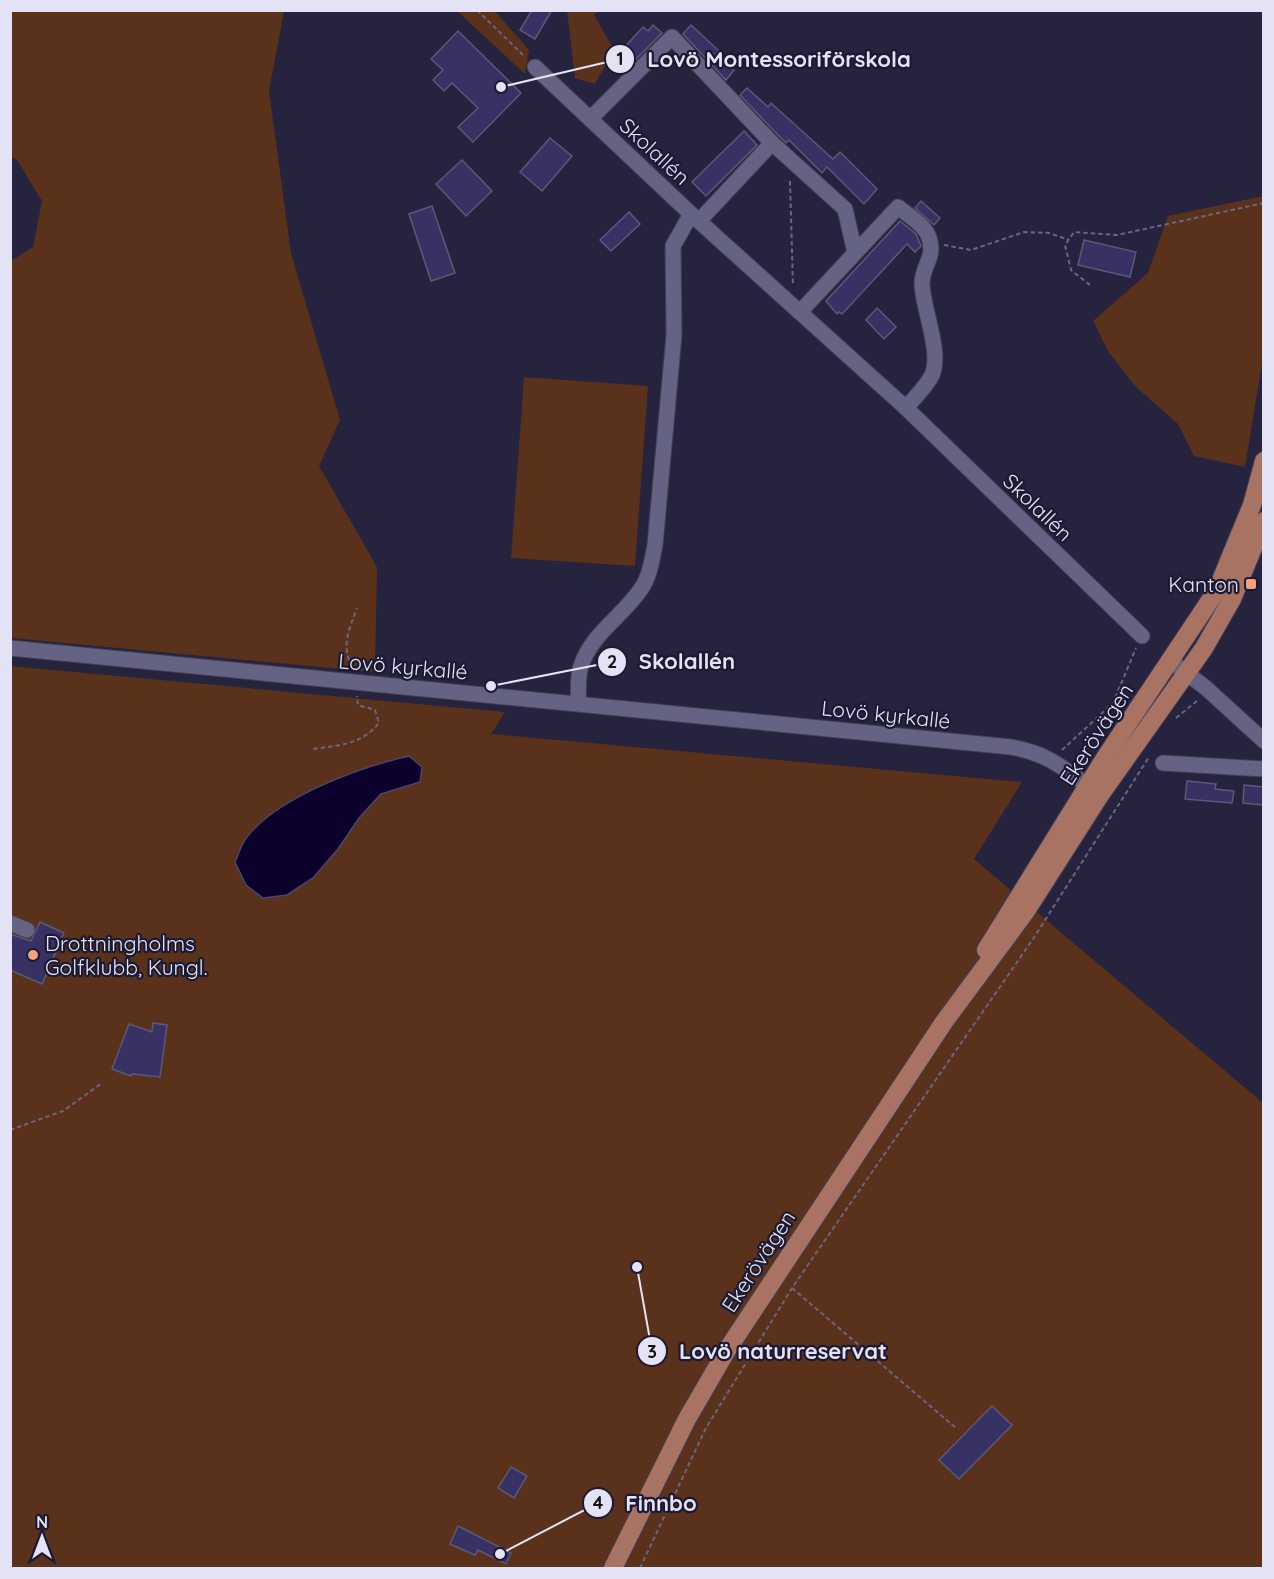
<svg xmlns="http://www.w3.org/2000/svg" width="1274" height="1579" font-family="Quicksand,sans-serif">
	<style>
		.green { fill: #5a311b }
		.water { fill: #0c012d; stroke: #4c4569; stroke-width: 1.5 }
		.building { fill: #373263; stroke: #5a5978; stroke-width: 1.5 }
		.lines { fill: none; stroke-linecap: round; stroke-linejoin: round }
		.minor-casing { stroke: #423f56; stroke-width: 17 }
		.major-casing { stroke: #423f56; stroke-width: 20 }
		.path { stroke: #68677e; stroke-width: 2; stroke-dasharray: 4.5 3; stroke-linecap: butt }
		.minor { stroke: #646383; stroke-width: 15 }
		.major { stroke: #a87363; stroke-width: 18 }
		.poi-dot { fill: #f0a279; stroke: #1c1933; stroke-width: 2 }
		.labels { text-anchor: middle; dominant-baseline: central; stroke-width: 4.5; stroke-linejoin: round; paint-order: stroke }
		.street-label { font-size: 21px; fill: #e3e3f5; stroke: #1c1933 }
		.poi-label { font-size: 21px; fill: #e3e3f5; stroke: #1c1933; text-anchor: end }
		.leader { fill: none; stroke: #e3e3f5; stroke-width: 2 }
		.callout-dot { fill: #e3e3f5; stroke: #1c1933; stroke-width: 2 }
		.mark-label { font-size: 18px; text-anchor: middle; font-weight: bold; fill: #111 }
		.callout-label { font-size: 22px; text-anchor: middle; font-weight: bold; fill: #e3e3f5; stroke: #1c1933; stroke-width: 4.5; stroke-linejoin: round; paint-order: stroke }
	</style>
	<rect width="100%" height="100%" fill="#25233e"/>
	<!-- green -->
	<g class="green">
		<polygon points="10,11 284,11 269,91 291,253 340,420 319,466 377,567 375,672 11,638 11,261 33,247 42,201 17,160 11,157"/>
		<polygon points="457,11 495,11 529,50 525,74"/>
		<polygon points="567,11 598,11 594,15 614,50 595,84 575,78"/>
		<polygon points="1263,196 1263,357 1245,467 1194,456 1178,424 1135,386 1108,351 1093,321 1148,273 1168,216"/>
		<polygon points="524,377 648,386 635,566 511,558"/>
		<polygon points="10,666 505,712 491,734 1022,782 974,859 1263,1103 1263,1568 11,1568"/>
	</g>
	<!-- water -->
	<path class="water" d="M409,756L422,767L420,782L381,794L359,818L338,849L313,878L287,895L263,898L246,885L235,862C239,854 241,844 247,837C278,797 360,767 409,756Z"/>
	<!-- building -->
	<g class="building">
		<polygon points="532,10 552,10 535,39 520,30"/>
		<polygon points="653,25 662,33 622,73 611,62 643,27 648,31"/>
		<polygon points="691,25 719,51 716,54 734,70 726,80 683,34"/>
		<polygon points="458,31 521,93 473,142 458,127 478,108 452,83 444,91 433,80 443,70 431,59"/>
		<polygon points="747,88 768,107 771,103 833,159 840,152 877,189 864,204 827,167 822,173 789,140 786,143 776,133 740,95"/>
		<polygon points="744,131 757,145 706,196 692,182"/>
		<polygon points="550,138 572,156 542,191 520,172"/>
		<polygon points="462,160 492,191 466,216 436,184"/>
		<polygon points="921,201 940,218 934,225 915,208"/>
		<polygon points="432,206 455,273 431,281 409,214"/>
		<polygon points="629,212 640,224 611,251 600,240"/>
		<polygon points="900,221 916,234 921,246 915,252 907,244 842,314 839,312 837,314 826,301"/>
		<polygon points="1084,240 1136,252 1130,277 1078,265"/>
		<polygon points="877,308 896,327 884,339 866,320"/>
		<polygon points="1187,781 1216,784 1215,789 1234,791 1232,803 1185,799"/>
		<polygon points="1244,785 1263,787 1263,805 1243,803"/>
		<polygon points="40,922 64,933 42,984 10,970 10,934 31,941"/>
		<polygon points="153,1023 167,1025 160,1077 132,1074 131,1076 112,1069 129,1024 152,1032"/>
		<polygon points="992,1406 1012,1425 959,1479 939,1460"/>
		<polygon points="511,1467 527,1476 514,1498 498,1488"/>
		<polygon points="458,1526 511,1553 506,1564 478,1550 475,1555 450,1544"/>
	</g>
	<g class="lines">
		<defs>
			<g id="minor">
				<polyline points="535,67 691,214 906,408 1142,636"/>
				<polyline points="590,119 672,37 772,143 845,209 855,253"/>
				<polyline points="699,221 772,143"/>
				<path d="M800,312L898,207C907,214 924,225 928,235C937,258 922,264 922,284C923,310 942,352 932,375C927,386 914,398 906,408"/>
				<path d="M10,648L1011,747C1052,755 1062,768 1095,791"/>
				<polyline points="1171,661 1206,688 1264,741"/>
				<path d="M578,703C579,692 577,677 581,666C592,633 622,617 641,589C650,576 652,560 655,545L674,335L673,246L691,214"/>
				<polyline points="1163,763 1264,769"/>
				<polyline points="10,923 27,930"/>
			</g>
			<g id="major">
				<polyline points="986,950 1105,758 1217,590 1252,505 1264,461"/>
				<polyline points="613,1568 687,1419 727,1350 944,1022 1026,911 1100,795 1204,648 1232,599 1264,521"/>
			</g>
		</defs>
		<!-- minor casing -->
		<use href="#minor" class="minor-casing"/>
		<!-- major casing -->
		<use href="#major" class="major-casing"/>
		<!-- path -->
		<g class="path">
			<polyline points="477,10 525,57"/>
			<polyline points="790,181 793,286"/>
			<polyline points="944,245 971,250 1024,232 1049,233 1069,240"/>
			<polyline points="1090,285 1071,270 1065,245 1074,232 1117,235 1264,203"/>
			<path d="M352,667C341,646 349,629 357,608"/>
			<polyline points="1176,718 1197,701"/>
			<path d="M313,749C340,745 361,745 379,723L375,710L358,705L357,696"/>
			<polyline points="1062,750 1113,703 1136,648"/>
			<polyline points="10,1130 63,1111 102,1083"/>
			<polyline points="792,1288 956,1428"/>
			<polyline points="640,1568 706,1428 792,1288 1033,939 1149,757"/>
		</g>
		<!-- minor -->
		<use href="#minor" class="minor"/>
		<!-- major -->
		<use href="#major" class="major"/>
	</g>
	<!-- markers -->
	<g class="poi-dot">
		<rect x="1245" y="578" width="12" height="12" rx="3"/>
		<circle cx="33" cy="955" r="6"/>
	</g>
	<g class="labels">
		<!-- street labels -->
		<g class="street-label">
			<text transform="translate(655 151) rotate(43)">Skolallén</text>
			<text transform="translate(1038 507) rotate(44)">Skolallén</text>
			<text transform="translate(403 666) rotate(5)">Lovö kyrkallé</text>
			<text transform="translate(886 714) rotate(6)">Lovö kyrkallé</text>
			<text transform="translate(1096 734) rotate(-57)">Ekerövägen</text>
			<text transform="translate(758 1261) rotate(-57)">Ekerövägen</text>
		</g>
		<!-- poi labels -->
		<g class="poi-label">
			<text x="1239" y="584">Kanton</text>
			<text x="45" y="943" text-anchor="start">Drottningholms<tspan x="45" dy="24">Golfklubb, Kungl.</tspan></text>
		</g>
	</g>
	<!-- callouts -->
	<path class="leader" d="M501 87L620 59M491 686L612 662M637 1267L652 1351M500 1554L598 1503"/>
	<g class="callout-dot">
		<circle cx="501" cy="87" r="6"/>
		<circle cx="491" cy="686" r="6"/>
		<circle cx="637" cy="1267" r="6"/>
		<circle cx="500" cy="1554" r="6"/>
		<circle cx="620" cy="59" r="15"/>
		<circle cx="612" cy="662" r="15"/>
		<circle cx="652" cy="1351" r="15"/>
		<circle cx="598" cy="1503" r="15"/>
	</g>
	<g class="mark-label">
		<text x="620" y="65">1</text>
		<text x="612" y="668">2</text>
		<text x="652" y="1358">3</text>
		<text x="598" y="1509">4</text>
	</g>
	<g class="callout-label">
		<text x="779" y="67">Lovö Montessoriförskola</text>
		<text x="687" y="669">Skolallén</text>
		<text x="783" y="1359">Lovö naturreservat</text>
		<text x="661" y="1511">Finnbo</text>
	</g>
	<!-- border -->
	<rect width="1274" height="1579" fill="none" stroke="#e3e3f5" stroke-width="24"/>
	<!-- north arrow -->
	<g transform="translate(42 1537)" stroke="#1c1933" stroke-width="4.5" paint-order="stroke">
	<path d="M0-4.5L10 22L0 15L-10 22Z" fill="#e3e3f5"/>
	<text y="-9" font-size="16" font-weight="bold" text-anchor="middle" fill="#e3e3f5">N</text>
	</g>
</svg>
